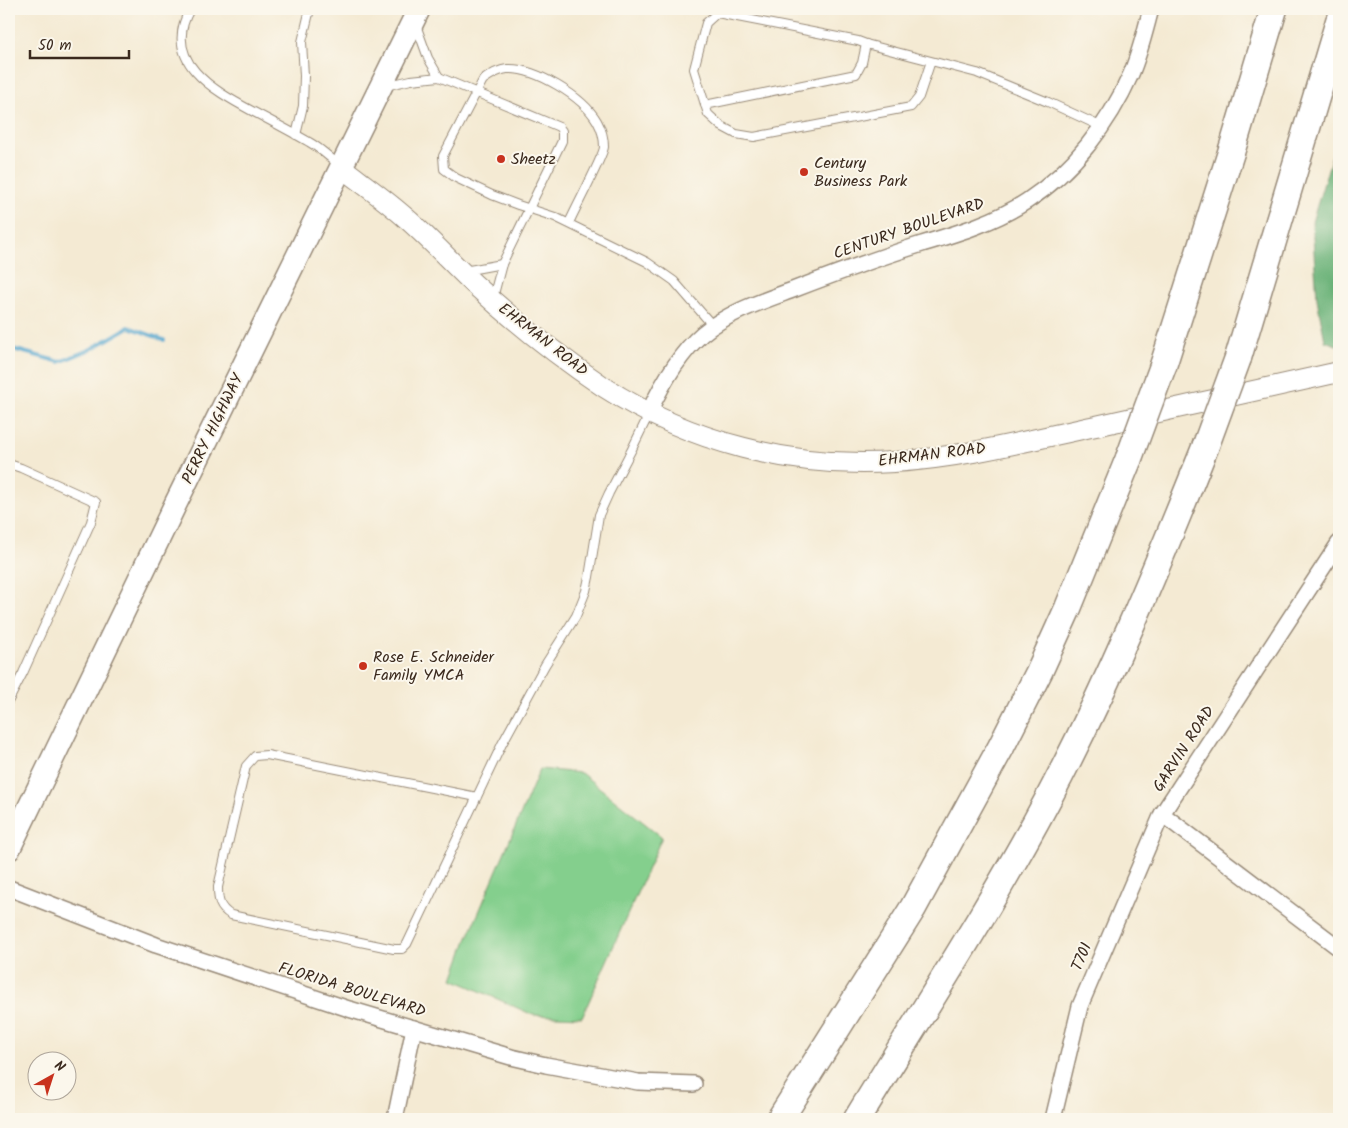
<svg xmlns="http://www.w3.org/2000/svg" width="1348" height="1128" font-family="Kalam,sans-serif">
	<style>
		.green { fill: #84cf8d; stroke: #607c56 }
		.forest { fill: #6bb278; stroke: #536e4b }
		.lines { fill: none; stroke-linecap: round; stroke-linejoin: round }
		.stream { stroke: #52a5cd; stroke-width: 4 }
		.lane-casing { stroke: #988a78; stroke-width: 10 }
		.street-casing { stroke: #988a78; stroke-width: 18 }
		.secondary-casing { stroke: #988a78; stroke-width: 22 }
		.primary-casing { stroke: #988a78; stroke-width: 25 }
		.highway-casing { stroke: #988a78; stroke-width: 29 }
		.lane { stroke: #fff; stroke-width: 8 }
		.street { stroke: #fff; stroke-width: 15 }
		.secondary { stroke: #fff; stroke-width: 20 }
		.primary { stroke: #fff; stroke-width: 22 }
		.highway { stroke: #fff; stroke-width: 26 }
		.highway-bridge-casing { stroke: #988a78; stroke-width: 29; stroke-linecap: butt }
		.highway-bridge { stroke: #fff; stroke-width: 26 }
		.poi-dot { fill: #c8321e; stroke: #fbf7ec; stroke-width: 2 }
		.labels { text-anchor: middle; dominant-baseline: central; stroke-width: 4; stroke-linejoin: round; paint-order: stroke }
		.poi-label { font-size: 16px; fill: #3b2a1e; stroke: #fbf7ec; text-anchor: start }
		.street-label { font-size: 16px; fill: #3b2a1e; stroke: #fbf7ec }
	</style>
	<rect width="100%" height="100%" fill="#fbf7ec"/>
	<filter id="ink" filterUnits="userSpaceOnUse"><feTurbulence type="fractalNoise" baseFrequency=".02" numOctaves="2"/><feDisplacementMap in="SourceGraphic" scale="10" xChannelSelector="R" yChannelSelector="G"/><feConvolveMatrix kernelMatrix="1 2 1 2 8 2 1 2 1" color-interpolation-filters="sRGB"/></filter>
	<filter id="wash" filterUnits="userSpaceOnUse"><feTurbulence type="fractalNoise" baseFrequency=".0096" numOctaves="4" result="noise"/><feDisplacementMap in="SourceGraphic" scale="20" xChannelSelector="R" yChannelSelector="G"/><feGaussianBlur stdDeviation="1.12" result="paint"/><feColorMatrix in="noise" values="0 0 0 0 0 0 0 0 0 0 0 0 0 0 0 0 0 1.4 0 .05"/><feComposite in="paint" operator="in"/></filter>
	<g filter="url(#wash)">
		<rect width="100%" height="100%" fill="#f4ead3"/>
		<!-- green -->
		<polygon class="green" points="540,769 581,773 662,837 582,1017 533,1015 453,979 467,940"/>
		<!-- forest -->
		<polygon class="forest" points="1339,133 1339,346 1325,341 1317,299 1312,222"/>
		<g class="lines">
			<!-- stream -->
			<polyline class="stream" points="9,348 60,362 91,349 129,327 164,340"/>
		</g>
	</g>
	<g filter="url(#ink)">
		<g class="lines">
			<defs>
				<g id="lane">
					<path d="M190,9C161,61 213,90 252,111C271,121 290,131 309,142C320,148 329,157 339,165"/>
					<polyline points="931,61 919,97 911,107 754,137 736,134 721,126 708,114 694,69 706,23 717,13 858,41 866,44 977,73 1048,102 1102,127"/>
					<polyline points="439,77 559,127 562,131 562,141 502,264 493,298"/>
					<polyline points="385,86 411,80 439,77 428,58 416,25"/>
					<polyline points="705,105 856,74 862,63 866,44"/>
					<polyline points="296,135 303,106 304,76 302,42 310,9"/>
					<path d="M569,223C574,211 604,155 604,147C604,139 601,128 597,121C583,97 535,67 507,69C498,70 490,75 483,80L443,156L444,169L456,178L492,195L518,205L555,217L647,262L674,281L713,326"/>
					<polyline points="464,271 502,264"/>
					<polyline points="9,464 21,468 96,502 91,522 23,673 9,700"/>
					<path d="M477,797L267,755L255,756L246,766L218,887C218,900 219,908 231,915L394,949H402L407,944L502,744L545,665L576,616L586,591L589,577L599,515L609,493L632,449L649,414"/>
				</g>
				<g id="street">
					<path d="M649,412C662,384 678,355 702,334C727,313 760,302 790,291C834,274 877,258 922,244C958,233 995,222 1027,201C1073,171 1109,124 1131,74C1140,53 1145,31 1151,9"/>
					<polyline points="1162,814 1339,948"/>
					<polyline points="9,888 156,945 349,1009 511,1057 546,1065 638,1082 694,1084"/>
					<polyline points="395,1119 414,1028"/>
					<polyline points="1054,1119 1054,1115 1080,1006 1162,814 1339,543"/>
				</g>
				<path id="secondary" d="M341,167C363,184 386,200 406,218C430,239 451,262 474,284C514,321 558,356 604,387C689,442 793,469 894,462C962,458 1030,440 1096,426C1177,408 1258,390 1339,372"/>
				<polyline id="primary" points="9,849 174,507 419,9"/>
				<g id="highway">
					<polyline points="1238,358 1339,21"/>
					<polyline points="1163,366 1234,143 1274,9"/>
					<polyline points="780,1119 913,908 1000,749 1039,672 1068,608 1129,458"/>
					<path d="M857,1119C921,1014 989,910 1047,801C1108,686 1158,565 1206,445"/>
				</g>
			</defs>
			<!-- lane casing -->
			<use href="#lane" class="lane-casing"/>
			<!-- street casing -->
			<use href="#street" class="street-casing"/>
			<!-- secondary casing -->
			<use href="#secondary" class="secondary-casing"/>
			<!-- primary casing -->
			<use href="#primary" class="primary-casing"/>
			<!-- highway casing -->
			<use href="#highway" class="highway-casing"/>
			<!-- lane -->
			<use href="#lane" class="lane"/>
			<!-- street -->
			<use href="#street" class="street"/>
			<!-- secondary -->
			<use href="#secondary" class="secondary"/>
			<!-- primary -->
			<use href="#primary" class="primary"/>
			<!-- highway -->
			<use href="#highway" class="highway"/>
			<defs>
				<g id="highway-bridge">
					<polyline points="1206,445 1238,358"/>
					<polyline points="1129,458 1163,366"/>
				</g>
			</defs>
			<!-- highway-bridge casing -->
			<use href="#highway-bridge" class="highway-bridge-casing"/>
			<!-- highway-bridge -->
			<use href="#highway-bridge" class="highway-bridge"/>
		</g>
	</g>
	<!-- markers -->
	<g class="poi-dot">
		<circle cx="501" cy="159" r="5"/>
		<circle cx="804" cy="172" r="5"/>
		<circle cx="363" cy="666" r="5"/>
	</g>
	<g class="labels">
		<!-- poi labels -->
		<g class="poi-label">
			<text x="511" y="159">Sheetz</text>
			<text x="814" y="163">Century<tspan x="814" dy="18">Business Park</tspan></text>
			<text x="373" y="657">Rose E. Schneider<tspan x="373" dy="18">Family YMCA</tspan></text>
		</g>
		<!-- street labels -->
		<g class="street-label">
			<text transform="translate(909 229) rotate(-19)">CENTURY BOULEVARD</text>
			<text transform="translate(543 340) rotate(38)">EHRMAN ROAD</text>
			<text transform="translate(213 429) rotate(-64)">PERRY HIGHWAY</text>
			<text transform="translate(932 455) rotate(-7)">EHRMAN ROAD</text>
			<text transform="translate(1184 749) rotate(-57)">GARVIN ROAD</text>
			<text transform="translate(1082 957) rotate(-67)">T701</text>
			<text transform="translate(352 990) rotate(17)">FLORIDA BOULEVARD</text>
		</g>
	</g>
	<!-- margin -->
	<rect width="1348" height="1128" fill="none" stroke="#fbf7ec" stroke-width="30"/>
	<!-- north arrow -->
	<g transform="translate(52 1076) rotate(39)"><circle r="24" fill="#fbf7ec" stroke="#aea59a"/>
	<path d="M0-4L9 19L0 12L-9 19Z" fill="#c8321e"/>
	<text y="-8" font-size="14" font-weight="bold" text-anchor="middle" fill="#3b2a1e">N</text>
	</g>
	<!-- scale -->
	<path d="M30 50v8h99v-8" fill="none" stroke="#3b2a1e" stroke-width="2.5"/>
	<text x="38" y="50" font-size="15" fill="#3b2a1e" stroke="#fbf7ec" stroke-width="4" paint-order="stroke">50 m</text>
</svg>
